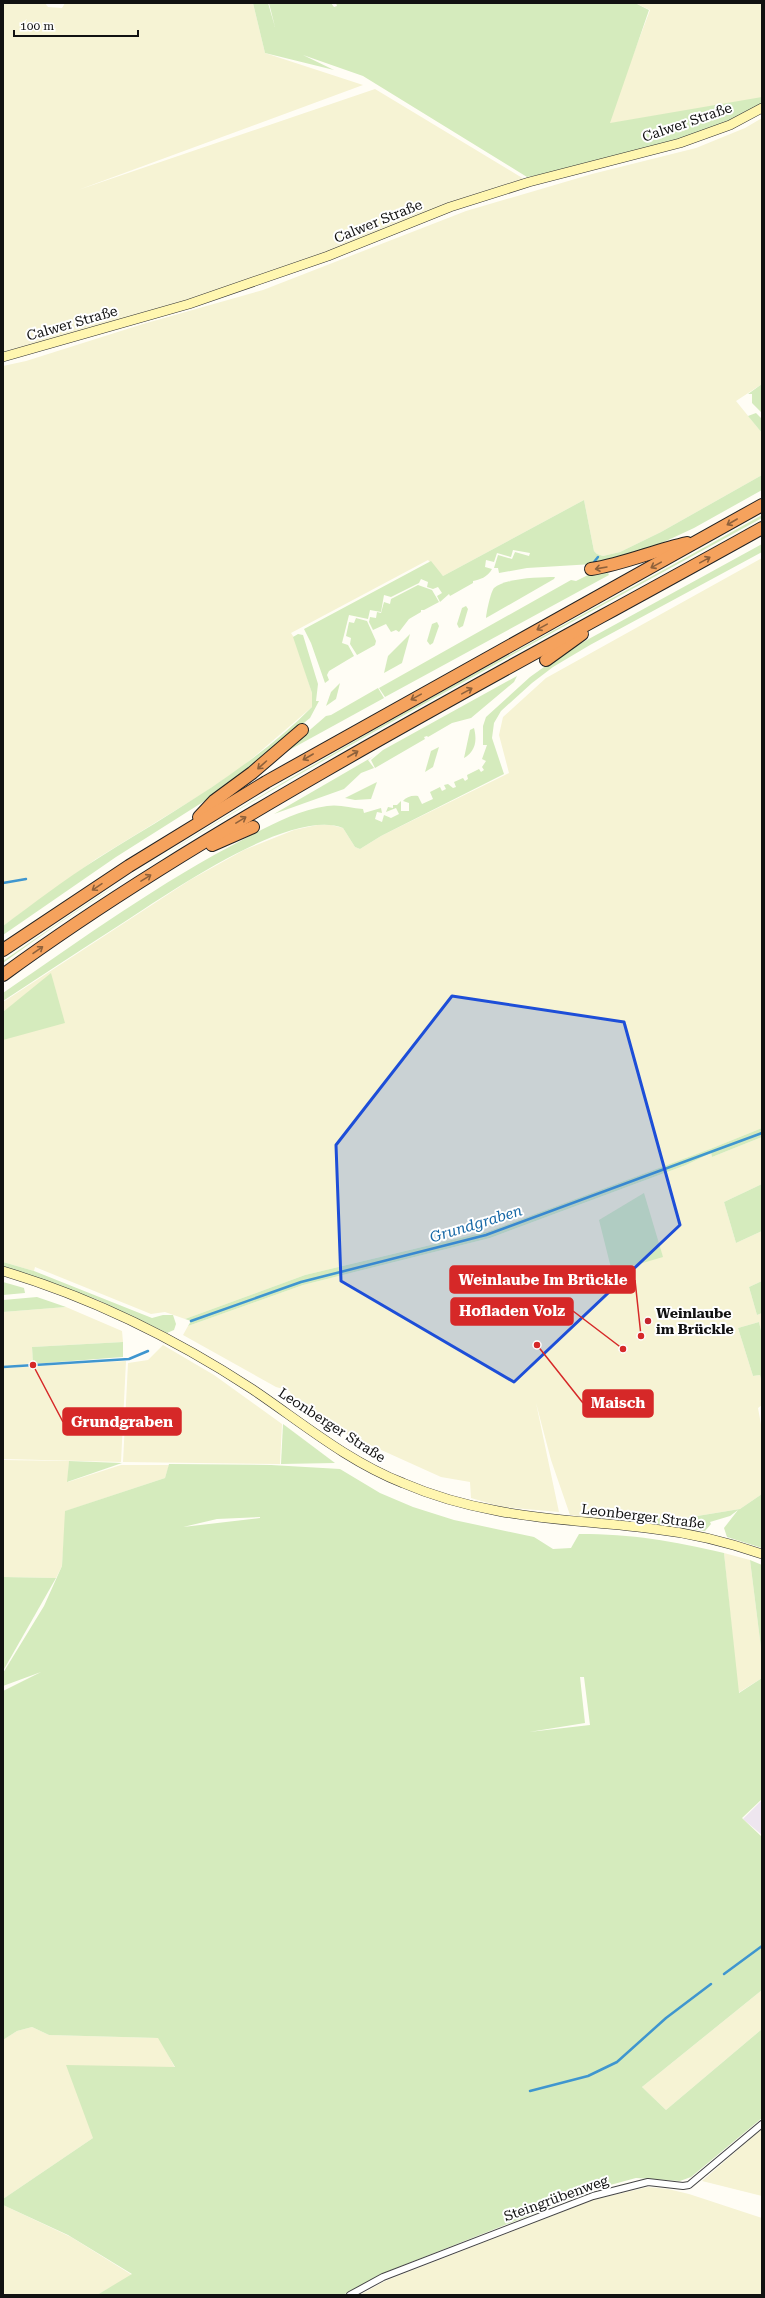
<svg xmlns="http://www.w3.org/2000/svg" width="765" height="2298" font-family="'Roboto Serif',serif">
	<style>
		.industrial { fill: #eee6ef }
		.farmland { fill: #f6f3d4 }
		.green { fill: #d5ebbd; fill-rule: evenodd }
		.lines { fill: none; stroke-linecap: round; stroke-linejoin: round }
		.stream { stroke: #3f96cf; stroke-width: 2.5 }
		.street-casing { stroke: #444; stroke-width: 8 }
		.secondary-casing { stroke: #333; stroke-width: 10 }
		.highway-casing { stroke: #222; stroke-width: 14 }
		.street { stroke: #fff; stroke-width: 6 }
		.secondary { stroke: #fff6b0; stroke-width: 9 }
		.highway { stroke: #f5a25d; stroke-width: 12 }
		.oneway { stroke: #8e613b }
		.marked { fill: #1d4ed8; fill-opacity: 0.2; stroke: #1d4ed8; stroke-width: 3; stroke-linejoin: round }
		.poi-dot { fill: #c4262e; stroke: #fff; stroke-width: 1.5 }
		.labels { text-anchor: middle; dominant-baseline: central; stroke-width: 4; stroke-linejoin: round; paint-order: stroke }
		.street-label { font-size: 14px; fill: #111; stroke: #fff }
		.poi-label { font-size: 14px; font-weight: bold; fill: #111; stroke: #fff; text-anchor: start }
		.water-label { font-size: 15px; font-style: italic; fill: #1768a6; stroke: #fff }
		.leader { fill: none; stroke: #d62828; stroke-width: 1.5 }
		.callout-dot { fill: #d62828; stroke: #fff; stroke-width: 1.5 }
		.callout { fill: #d62828; stroke: #d62828; stroke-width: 1.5 }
		.callout-label { font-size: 15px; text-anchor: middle; font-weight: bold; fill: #fff }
	</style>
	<rect width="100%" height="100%" fill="#fffdf5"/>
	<!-- industrial -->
	<polygon class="industrial" points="762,1800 762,1835 743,1819"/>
	<!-- farmland -->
	<g class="farmland">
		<polygon points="3,3 45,3 48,7 62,8 65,3 253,3 265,53 363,85 78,190 375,89 529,182 189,304 3,357"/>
		<polygon points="635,3 762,3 762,98 607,124 650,10"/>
		<polygon points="762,118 762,384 736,401 762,433 762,475 661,532 620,552 603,556 597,554 594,551 584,500 443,576 428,560 291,633 295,639 312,693 312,707 242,767 202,794 96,859 3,926 3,366 26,361 143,324 263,290 466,211 592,174 696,148 745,128"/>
		<polygon points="762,558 762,1128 710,1149 489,1231 305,1275 185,1319 165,1312 151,1314 35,1267 34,1271 3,1262 3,1002 190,880 244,850 294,830 317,825 331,825 343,828 355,847 360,849 381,836 509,773 499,735 503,717 546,678"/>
		<polygon points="762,1137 762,1184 724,1202 736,1243 762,1231 762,1281 749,1287 757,1315 762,1313 762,1335 759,1322 738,1328 753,1376 760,1375 762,1383 762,1405 758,1408 762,1430 762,1494 740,1509 679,1519 594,1518 570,1515 551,1460 536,1403 559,1512 502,1507 471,1498 470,1482 441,1477 348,1435 293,1404 290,1391 276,1387 183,1335 188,1326 303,1285 490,1238 686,1165 711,1153 712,1157"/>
		<polygon points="66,1307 122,1331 123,1342 32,1347 33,1364 3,1366 3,1312"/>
		<polygon points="163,1345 214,1375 282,1424 280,1464 123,1462 128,1363 148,1360"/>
		<polygon points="126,1361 121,1462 3,1459 3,1368"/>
		<polygon points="3,1460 69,1461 68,1482 121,1465 169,1465 165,1478 66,1511 62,1566 56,1578 3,1577"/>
		<polygon points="724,1553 750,1560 762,1656 762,1678 738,1693"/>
		<polygon points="762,1990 762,2029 666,2110 642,2087"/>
		<polygon points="32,2027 49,2035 159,2038 175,2068 93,2138 3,2199 3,2040 17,2031"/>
		<polygon points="762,2129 762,2196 702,2181 756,2134"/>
		<polygon points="648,2187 668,2189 689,2194 762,2218 762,2295 360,2295 385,2281 593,2200"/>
		<polygon points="3,2205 71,2237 132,2275 97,2295 3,2295"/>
	</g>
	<!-- green -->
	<g class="green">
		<polygon points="253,3 268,3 275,27 269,3 331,3 334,7 337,6 336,3 635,3 649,10 610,123 762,97 762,108 730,125 595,165 527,177 363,76 303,55 334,70 265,53"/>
		<polygon points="762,384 762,413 752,403 752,394 748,394"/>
		<polygon points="756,413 762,419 762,433 748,416"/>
		<path d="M762,475V490L694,528L638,554L593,564L527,568L499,573L498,568H494L498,555L512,559L515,552L529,556L530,553L513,550L511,557L497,553L494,562L486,560L485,567L492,569C488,577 479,580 473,581V583L450,596L449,594L440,602L437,596L442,593L438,587L433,589L427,587L428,582L421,579L419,583L391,597L384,595L381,612L370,610L368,619L349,615L342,643L348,645L354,656L329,671L327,675L329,680L325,683L311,643L304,629L431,561L443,576L584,500L594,551L597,554L603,556L620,552L661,532Z"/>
		<path d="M762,515V518C652,578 542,638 433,699C286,781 139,864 3,963V961C244,792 506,659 762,515Z"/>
		<path d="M762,544V552L590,645L553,667L532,683L501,711L494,723L492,738L504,774L381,836L360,849L355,847L343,828C289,807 163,897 118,926C79,951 41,976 3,1001V993C82,939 160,882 246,838C271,825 298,810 327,806C339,804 351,808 363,809L364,813L381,808L382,813L377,812L375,819L382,822L384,815L391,818L399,814L396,808L386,812L388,807L393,808V805H397L401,801V811H409V803L403,801C406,797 412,795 418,796L422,804L433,799L430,792L440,787L442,791L446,789L444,785L448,784L453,788L456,787L454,782L463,778L465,781L468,779L467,775L479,769L481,772L484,770L482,767L486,761L482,759L487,745H483V726L486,717L530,677L565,652Z"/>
		<polygon points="608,573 609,575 385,697 379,688 571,580 576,581 590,574"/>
		<path d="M555,577L554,579L486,618C486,613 491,591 494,588C506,578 540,577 555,577Z"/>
		<polygon points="418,585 432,590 439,602 424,610 421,610 421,612 409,619 399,632 396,630 391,632 386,624 373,630 369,622 370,617 376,618 377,612 381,613 384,602 390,604 391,599"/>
		<polygon points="466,606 468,609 463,626 459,628 457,624 462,608"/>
		<polygon points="356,618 367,621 376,641 375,645 357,655 350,644 351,638 346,636 349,622 354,623"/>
		<polygon points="437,622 439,626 433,643 430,645 427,641 432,624"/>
		<path d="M298,634L303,635L318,684L316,701H319L310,718L214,795L116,857L3,935V926C34,903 65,879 97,859C172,812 249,770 312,707V693L293,637Z"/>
		<polygon points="410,634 402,663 384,673 388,656"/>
		<polygon points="517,676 514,682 471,718 452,723 428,737 427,736 424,737 425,739 375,768 371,760 383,750"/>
		<polygon points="340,683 336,699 326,706 331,692"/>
		<polygon points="378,688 384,698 282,754 326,716 331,715"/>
		<path d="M474,728C477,740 476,751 464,758L470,730Z"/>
		<polygon points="439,747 433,767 425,772 431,751"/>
		<polygon points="374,756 368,760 374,768 361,773 344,789 274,814"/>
		<polygon points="377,782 371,799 355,800 345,798"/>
		<polygon points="51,973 65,1023 3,1040 3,1012"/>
		<polygon points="762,1128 762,1137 712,1157 711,1153 686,1165 490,1238 303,1285 188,1326 191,1321 185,1319 305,1275 489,1231 710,1149"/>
		<polygon points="762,1184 762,1231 736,1243 724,1202"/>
		<polygon points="644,1193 663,1257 612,1272 599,1220"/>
		<polygon points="3,1262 34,1271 152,1318 163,1315 173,1315 176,1324 174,1330 167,1333 98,1300 3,1268"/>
		<polygon points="762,1281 762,1313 757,1315 749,1287"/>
		<polygon points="3,1282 24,1288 25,1293 3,1295"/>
		<polygon points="37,1297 66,1307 3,1312 3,1300"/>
		<polygon points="759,1322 762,1335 762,1383 760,1375 753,1376 738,1328"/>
		<polygon points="123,1342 123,1357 33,1364 32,1347"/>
		<polygon points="283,1424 335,1463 281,1464"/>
		<polygon points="69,1461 122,1463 67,1482"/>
		<path d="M169,1464L271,1465L340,1469L380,1493L413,1507L454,1520L534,1537L553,1549L571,1548L579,1534C633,1534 672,1541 724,1553L739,1693L762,1678V1799L742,1818L762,1837V1990L642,2087L666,2110L762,2029V2118L691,2177L680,2181L636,2178L599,2188L386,2272L343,2295H97L132,2274L68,2235L3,2205V2199L93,2138L66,2065L175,2067L158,2038L49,2035L32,2027L17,2031L3,2040V1691L41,1672L3,1686V1673L44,1606L62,1566L65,1511L165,1478ZM260,1517V1518L183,1527L217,1519ZM580,1677H584L590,1725L529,1732L585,1723Z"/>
		<polygon points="762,1494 762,1548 727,1537 724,1528 738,1510 730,1516 710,1522 711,1524 705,1531 625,1519 621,1517 679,1519 740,1509"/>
		<polygon points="750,1560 762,1565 762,1656"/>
		<polygon points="3,1577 56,1578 3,1671"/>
	</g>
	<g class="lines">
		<!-- stream -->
		<g class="stream">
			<polyline points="594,562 598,557"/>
			<polyline points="3,883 26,879"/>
			<polyline points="191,1321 301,1282 486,1235 762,1133"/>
			<polyline points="3,1367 129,1359 148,1351"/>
			<polyline points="724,1974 762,1946"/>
			<polyline points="530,2091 588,2076 617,2062 666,2018 711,1984"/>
		</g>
		<defs>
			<polyline id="street" points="350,2295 383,2277 593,2196 648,2182 683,2186 689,2185 762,2124"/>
			<g id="secondary">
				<polyline points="3,357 189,304 328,256 450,207 529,182 680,143 730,125 762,108"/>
				<path d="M3,1271C93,1298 174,1338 252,1389C301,1422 347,1461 403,1483C433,1496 465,1505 498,1511C549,1521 602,1522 654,1529C690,1533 727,1542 762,1554"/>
			</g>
			<g id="highway">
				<path d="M591,569C624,564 655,550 687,543"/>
				<polyline points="546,660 582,634"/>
				<polyline points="199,817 214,801 252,773 302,730"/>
				<polyline points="212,845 253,827"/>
				<polyline points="3,950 129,866 266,782 762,505"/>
				<path d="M3,975C104,901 212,836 321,773C466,689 615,610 762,528"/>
			</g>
		</defs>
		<!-- street casing -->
		<use href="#street" class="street-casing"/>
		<!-- secondary casing -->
		<use href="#secondary" class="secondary-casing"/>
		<!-- highway casing -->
		<use href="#highway" class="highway-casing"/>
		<!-- street -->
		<use href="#street" class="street"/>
		<!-- secondary -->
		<use href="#secondary" class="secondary"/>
		<!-- highway -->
		<use href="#highway" class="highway"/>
	</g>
	<!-- one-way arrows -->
	<defs><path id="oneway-shaft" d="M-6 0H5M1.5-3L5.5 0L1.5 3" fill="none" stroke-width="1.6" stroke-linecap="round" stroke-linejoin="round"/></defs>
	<g class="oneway">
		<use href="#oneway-shaft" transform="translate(732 522) rotate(150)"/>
		<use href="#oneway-shaft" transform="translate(705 560) rotate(-29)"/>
		<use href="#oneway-shaft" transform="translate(656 565) rotate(151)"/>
		<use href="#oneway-shaft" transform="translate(601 568) rotate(170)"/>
		<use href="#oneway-shaft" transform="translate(542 627) rotate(151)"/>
		<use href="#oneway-shaft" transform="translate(467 691) rotate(-29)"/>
		<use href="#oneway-shaft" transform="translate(416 697) rotate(151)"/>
		<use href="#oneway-shaft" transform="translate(353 754) rotate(-30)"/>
		<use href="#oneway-shaft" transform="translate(308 757) rotate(150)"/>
		<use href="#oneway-shaft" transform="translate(262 765) rotate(138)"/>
		<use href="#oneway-shaft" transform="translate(241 820) rotate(-31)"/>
		<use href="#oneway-shaft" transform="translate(146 878) rotate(-32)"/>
		<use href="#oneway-shaft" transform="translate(97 887) rotate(146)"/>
		<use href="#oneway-shaft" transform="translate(38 950) rotate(-35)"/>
	</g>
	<!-- marked area -->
	<path class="marked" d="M452,996L624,1022L680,1225L514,1382L341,1281L336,1145Z"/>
	<!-- markers -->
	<circle class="poi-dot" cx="648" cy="1321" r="4"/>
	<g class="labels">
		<!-- street labels -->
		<g class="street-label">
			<text transform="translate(687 122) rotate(-19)">Calwer Straße</text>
			<text transform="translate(378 221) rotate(-22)">Calwer Straße</text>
			<text transform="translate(72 323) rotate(-16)">Calwer Straße</text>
			<text transform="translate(332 1425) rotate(33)">Leonberger Straße</text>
			<text transform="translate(643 1516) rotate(7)">Leonberger Straße</text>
			<text transform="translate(556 2198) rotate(-20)">Steingrübenweg</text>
		</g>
		<!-- poi labels -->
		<g class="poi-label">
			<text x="656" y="1313">Weinlaube<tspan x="656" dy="16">im Brückle</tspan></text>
		</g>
		<!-- water labels -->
		<g class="water-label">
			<text transform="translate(476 1224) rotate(-17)">Grundgraben</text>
		</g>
	</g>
	<!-- callouts -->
	<path class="leader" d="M641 1336L635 1280M623 1349L573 1311M537 1345L583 1403M33 1365L63 1422"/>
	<g class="callout-dot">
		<circle cx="641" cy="1336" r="4"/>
		<circle cx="623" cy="1349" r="4"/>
		<circle cx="537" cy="1345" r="4"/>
		<circle cx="33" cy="1365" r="4"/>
	</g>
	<g class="callout">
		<rect x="450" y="1266" width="185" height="27" rx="4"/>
		<rect x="451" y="1298" width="122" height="27" rx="4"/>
		<rect x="583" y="1390" width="70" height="27" rx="4"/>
		<rect x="63" y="1408" width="118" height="27" rx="4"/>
	</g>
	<g class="callout-label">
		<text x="543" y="1285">Weinlaube Im Brückle</text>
		<text x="512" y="1316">Hofladen Volz</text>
		<text x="618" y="1408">Maisch</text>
		<text x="122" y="1427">Grundgraben</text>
	</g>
	<!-- border -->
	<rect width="765" height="2298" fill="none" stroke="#111111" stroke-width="8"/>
	<!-- scale -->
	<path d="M14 30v6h124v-6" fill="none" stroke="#111111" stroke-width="2"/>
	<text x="20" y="30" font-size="12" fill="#111111" stroke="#ffffff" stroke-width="3" paint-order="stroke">100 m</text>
</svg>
